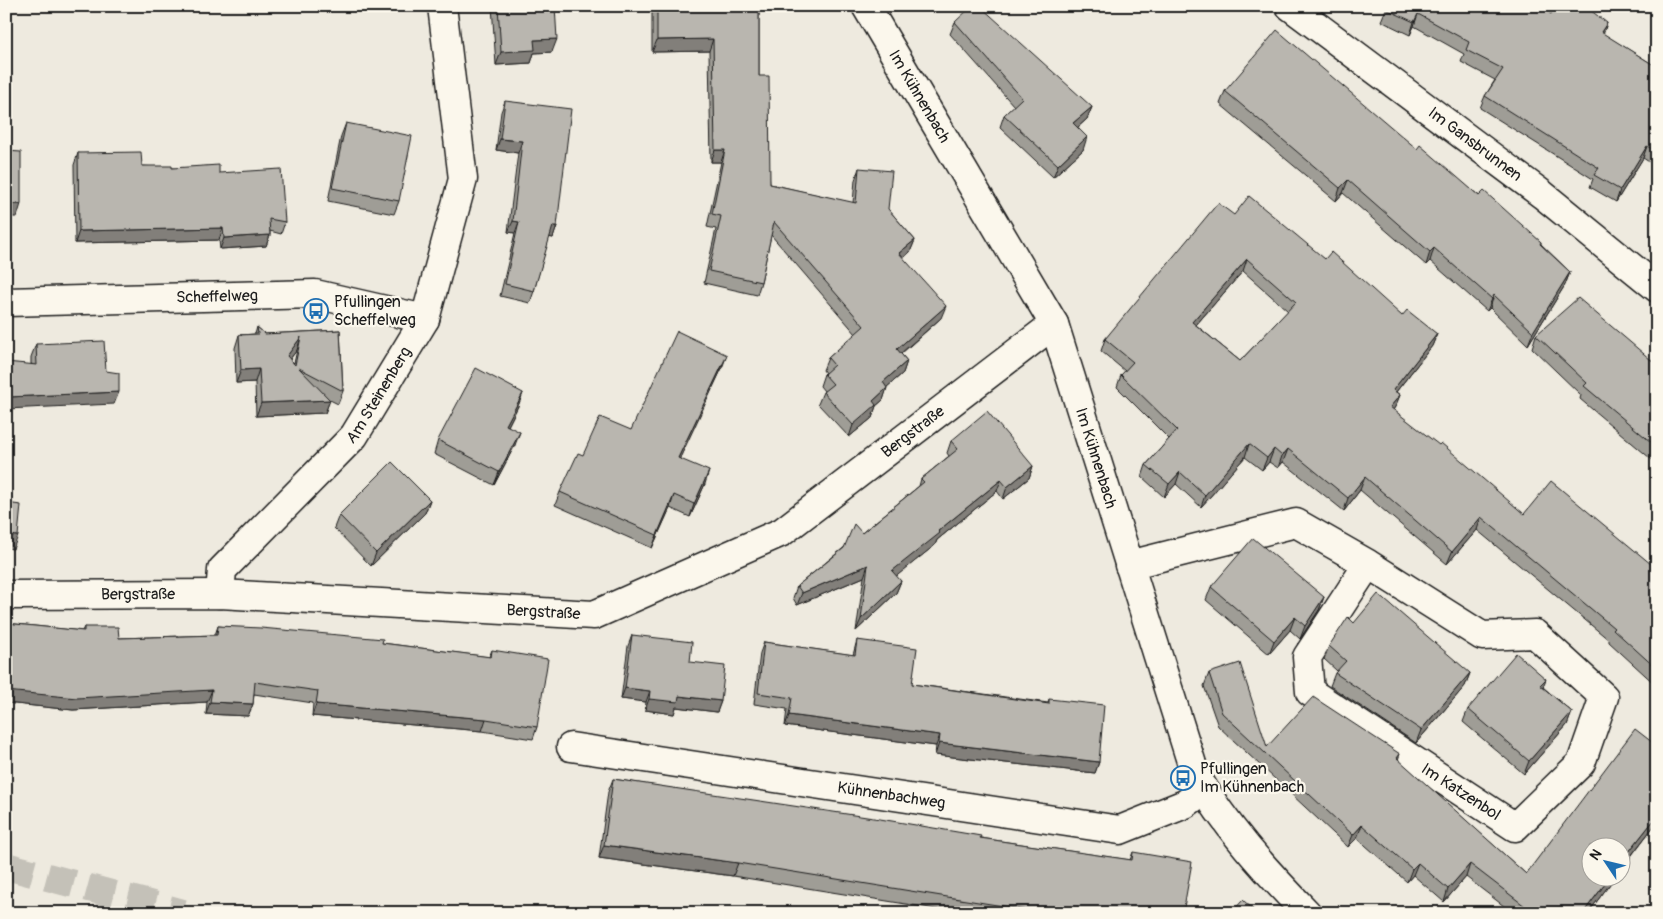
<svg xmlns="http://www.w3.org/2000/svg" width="1663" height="919" font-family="Pangolin,sans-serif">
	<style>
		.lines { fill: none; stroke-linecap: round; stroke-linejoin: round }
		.primary-tunnel { stroke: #c4c1b8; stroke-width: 28; stroke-dasharray: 28 14; stroke-linecap: butt }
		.minor-casing { stroke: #1c1c1c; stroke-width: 31 }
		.minor { stroke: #fbf7ec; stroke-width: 28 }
		.wall { fill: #9f9d96; stroke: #1c1c1c; fill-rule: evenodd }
		.shaded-wall { fill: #827f7a; stroke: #1c1c1c }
		.building { fill: #b9b6af; stroke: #1c1c1c; fill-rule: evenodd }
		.labels { text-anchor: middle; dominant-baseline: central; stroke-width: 4.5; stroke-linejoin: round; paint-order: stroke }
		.street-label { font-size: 16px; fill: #1c1c1c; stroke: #fbf7ec }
		.poi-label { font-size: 16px; fill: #1c1c1c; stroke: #fbf7ec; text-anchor: start }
	</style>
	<rect width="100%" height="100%" fill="#eeeadf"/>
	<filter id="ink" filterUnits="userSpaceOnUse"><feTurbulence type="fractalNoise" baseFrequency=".02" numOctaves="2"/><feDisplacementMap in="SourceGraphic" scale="10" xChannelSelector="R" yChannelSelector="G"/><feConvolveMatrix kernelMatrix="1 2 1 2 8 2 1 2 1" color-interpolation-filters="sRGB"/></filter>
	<g filter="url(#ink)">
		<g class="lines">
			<!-- primary-tunnel -->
			<polyline class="primary-tunnel" points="6,866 183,913"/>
			<defs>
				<g id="minor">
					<path id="s1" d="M866,6L1054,324L1195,774C1225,826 1265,870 1307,913"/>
					<path id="s2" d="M1290,6L1543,195L1657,288"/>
					<path id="s3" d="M6,302L315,294L425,319"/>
					<polyline points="1129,565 1296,523 1368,564 1482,636 1535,634 1604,697 1581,763 1515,827 1310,692 1307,657 1368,564"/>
					<path id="s4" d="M220,594L222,570L354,436L425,319L463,179L442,6"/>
					<path id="s5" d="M6,595L220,594L594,615L782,532L1054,324"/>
					<path id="s6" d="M571,747L1120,830L1185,804L1204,790"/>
				</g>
			</defs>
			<!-- minor casing -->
			<use href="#minor" class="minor-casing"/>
			<!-- minor -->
			<use href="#minor" class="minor"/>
		</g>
		<!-- wall -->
		<g class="wall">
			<polygon points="492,6 555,6 552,52 534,53 531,63 496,65"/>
			<polygon points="652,6 759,6 759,76 770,184 853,203 855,180 859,168 888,209 915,240 910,252 903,258 941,318 901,354 907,361 903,373 887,387 883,400 876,406 872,418 849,437 818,404 823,392 824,391 820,386 824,374 825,373 823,370 828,358 856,334 771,235 761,282 757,295 704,283 716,229 707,227 721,162 711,162 709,51 652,52"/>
			<polygon points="1386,9 1551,14 1607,23 1603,34 1657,67 1657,167 1643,158 1616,202 1590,187 1593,179 1480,108 1485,96 1495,80 1461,62 1464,54 1414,26 1410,35 1381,21"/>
			<polygon points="955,22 1092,107 1087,119 1078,127 1083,150 1053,177 1000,127 1004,115 1014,106 950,34"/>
			<polygon points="1225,91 1417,149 1541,242 1541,244 1570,272 1565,285 1528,345 1490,308 1487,311 1430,261 1426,265 1343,193 1336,201 1220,104"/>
			<polygon points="505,101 557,226 553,238 549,237 534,291 530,303 500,296 515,233 508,232 518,153 496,150 501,112"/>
			<polygon points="346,123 399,201 394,214 328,201 341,136"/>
			<polygon points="78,153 142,166 172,168 219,173 285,222 281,234 270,231 270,235 266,246 220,249 219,240 75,243 74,165"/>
			<path d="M1234,215L1325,259L1402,316L1437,334L1432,346L1396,392L1400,395L1395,407L1393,410L1524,514L1657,569V686L1609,642V640L1477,530L1447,564L1360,490L1344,511L1283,462L1278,468L1269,462L1262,470L1245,457L1201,507L1176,484L1164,497L1142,477L1146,465L1169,439L1117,387L1121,375L1125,371L1101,351L1105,339ZM1243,271L1288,311L1240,361L1196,325Z"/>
			<path d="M257,327L265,334L340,330L343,391L338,404L330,400L325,413L256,416L255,382L236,383L235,348L239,335L255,334ZM297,350L294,363L290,359Z"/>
			<polygon points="1536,335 1657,365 1657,464 1580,399 1581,395 1532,348"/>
			<polygon points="36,344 106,371 114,404 31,364 31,357"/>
			<polygon points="722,368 679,458 705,484 690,517 670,508 652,548 555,505 560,492 631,430"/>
			<polygon points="523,393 518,406 508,426 515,445 494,485 434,454 438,440"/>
			<polygon points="951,441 1033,466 1029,478 1003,499 997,491 937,540 935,545 896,576 901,581 896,593 856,631 864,577 797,605 793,598 797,586 919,486 921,479 949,456 947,453"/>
			<polygon points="430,500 425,513 371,566 334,528 339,515"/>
			<polygon points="1211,587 1324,597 1319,610 1300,639 1290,630 1269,654 1206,600"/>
			<polygon points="6,623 82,631 84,627 119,638 215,635 218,626 382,643 489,657 492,650 537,727 533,739 482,731 312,716 313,703 254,694 253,704 248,716 206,714 207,702 73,710 6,703"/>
			<polygon points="1354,623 1470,673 1465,686 1416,743 1330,686 1335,673 1337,671 1324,659 1329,646"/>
			<polygon points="632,635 690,662 721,701 717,712 676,707 674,714 645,710 646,702 621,699 628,646"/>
			<polygon points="857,640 912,684 1048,703 1049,699 1099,762 1095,773 935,755 936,746 785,726 787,709 754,704 760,653 764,642 853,655"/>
			<polygon points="1209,673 1267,747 1400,754 1398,760 1526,874 1657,746 1657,822 1588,913 1513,913 1466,877 1444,902 1413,875 1407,882 1357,838 1348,847 1218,726 1204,686"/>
			<polygon points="1543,687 1572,712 1567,725 1524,774 1463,722 1468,709"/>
			<polygon points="613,779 980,838 1130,860 1133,852 1183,913 961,913 733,876 599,858 608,792"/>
		</g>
		<!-- shaded-wall -->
		<g class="shaded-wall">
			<polygon points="1418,14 1414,26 1410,35 1414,22"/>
			<polygon points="1607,23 1603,35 1601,32"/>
			<polygon points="557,39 552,52 534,53 531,63 496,65 501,52 534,40"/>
			<polygon points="713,39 709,51 652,52 657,40"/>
			<polygon points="1092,107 1087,119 1069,135 1073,123"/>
			<polygon points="1087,137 1083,150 1053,177 1058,165"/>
			<polygon points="500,139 522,141 518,153 496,150"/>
			<polygon points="1647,146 1643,158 1616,202 1620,190"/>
			<polygon points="715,150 725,150 721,162 711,162"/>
			<polygon points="1348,180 1343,193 1336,201 1340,188"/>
			<polygon points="6,204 21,204 17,217 6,217"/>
			<polygon points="513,221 519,222 515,233 508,232"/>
			<polygon points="553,226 557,226 553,238 548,237"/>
			<polygon points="223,228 219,240 75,243 79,231"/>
			<polygon points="270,235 266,246 220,249 224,238"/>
			<polygon points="915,240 910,252 895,265 899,253"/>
			<polygon points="1434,248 1430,261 1426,265 1430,252"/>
			<polygon points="1247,259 1243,271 1188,334 1192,322"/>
			<polygon points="1570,272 1565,285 1528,345 1533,332"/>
			<polygon points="1494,295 1490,308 1487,311 1492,299"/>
			<polygon points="946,306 941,318 892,361 897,349"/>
			<polygon points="1437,334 1432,346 1388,402 1393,390"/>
			<polygon points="301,337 297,350 282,369 287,356"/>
			<polygon points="727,355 722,368 674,471 678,458"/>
			<polygon points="907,361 903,373 878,395 883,382"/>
			<polygon points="259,369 255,382 236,383 241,370"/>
			<polygon points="887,388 883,400 876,406 872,418 849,437 853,425 873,401"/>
			<polygon points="119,392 114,404 6,409 8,397"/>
			<polygon points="523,393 518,406 502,438 506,425"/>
			<polygon points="1400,395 1395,407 1386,420 1390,407"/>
			<polygon points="330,400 325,413 256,416 261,403"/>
			<polygon points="520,432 515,445 494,485 499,472"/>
			<polygon points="1249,444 1245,457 1201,507 1205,495"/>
			<polygon points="1274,449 1269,462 1262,470 1267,458"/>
			<polygon points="1288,449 1283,462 1278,468 1282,456"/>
			<polygon points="1033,466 1029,478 1003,499 1007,487"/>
			<polygon points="709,471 705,484 690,517 694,504"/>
			<polygon points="1180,472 1176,484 1164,497 1169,484"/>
			<polygon points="1365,477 1360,490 1344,511 1348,498"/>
			<polygon points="1001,480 997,491 937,540 935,545 888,583 892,571 938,531"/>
			<polygon points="674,495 670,508 652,548 657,535"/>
			<polygon points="430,500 425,513 371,566 376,553"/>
			<polygon points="1481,517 1477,530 1447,564 1452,552"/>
			<polygon points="6,535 18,536 13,549 6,548"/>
			<polygon points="868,565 864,577 797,605 802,593"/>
			<polygon points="901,581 896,593 856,631 861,619"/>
			<polygon points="1324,597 1319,610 1300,639 1305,626"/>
			<polygon points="1295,617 1290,630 1269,654 1274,641"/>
			<polygon points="1470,673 1465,686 1416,743 1421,730"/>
			<polygon points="1546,679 1541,692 1540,685"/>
			<polygon points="625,688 650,691 646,702 621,699"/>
			<polygon points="212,690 207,702 73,710 6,703 6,691"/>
			<polygon points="679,696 721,701 717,712 676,707 674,714 645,710 649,699"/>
			<polygon points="210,702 253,704 248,716 206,714"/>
			<polygon points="316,704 486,719 482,731 312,716"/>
			<polygon points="1572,712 1567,725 1524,774 1529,761"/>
			<polygon points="789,715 940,735 936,746 785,726"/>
			<polygon points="939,743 1099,762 1095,773 935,755"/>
			<polygon points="1657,816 1657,822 1620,870 1620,863"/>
			<polygon points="1362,825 1357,838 1348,847 1353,835"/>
			<polygon points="604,845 738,863 733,876 599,858"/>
			<polygon points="1418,863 1413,875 1407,882 1412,869"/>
			<polygon points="1470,864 1466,877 1444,902 1448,889"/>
			<polygon points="1611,876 1616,876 1588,913 1583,913"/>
		</g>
		<!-- building -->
		<g class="building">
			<polygon points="498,6 555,6 557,39 534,40 535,50 501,52"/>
			<polygon points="657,6 759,6 759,76 769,76 770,184 856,203 859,168 892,171 888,209 915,240 899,253 946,306 897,349 907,361 883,382 887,388 873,401 876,405 853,425 823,392 833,384 824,374 834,365 828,358 864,326 774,222 761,282 709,271 721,216 712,214 725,150 715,150 713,39 657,40"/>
			<polygon points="972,6 980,6 1092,107 1073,123 1087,137 1058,165 1004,115 1022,98 955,22"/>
			<polygon points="1387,6 1538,6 1551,14 1557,6 1585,6 1607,23 1601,32 1657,67 1657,152 1647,146 1620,190 1594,175 1599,168 1485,96 1503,69 1466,50 1469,42 1418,14 1414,22 1386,9"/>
			<polygon points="1277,30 1417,149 1420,145 1479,196 1484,191 1541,242 1540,244 1570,272 1533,332 1494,295 1492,299 1434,248 1430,252 1348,180 1340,188 1225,91"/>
			<polygon points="505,101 571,109 557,226 553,226 534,291 505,284 519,222 513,221 522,141 500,139"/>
			<polygon points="346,123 412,136 399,201 332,188"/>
			<polygon points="6,151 21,152 21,204 6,204"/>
			<polygon points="141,152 142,166 172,166 172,168 219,165 219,173 281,169 285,222 269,219 270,235 224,238 223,228 79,231 78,153"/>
			<path d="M1249,196L1325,259L1331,252L1402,316L1407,310L1437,334L1393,390L1400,395L1390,407L1439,445L1441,443L1524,514L1551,481L1657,569V669L1613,629L1614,628L1481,517L1452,552L1365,477L1348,498L1288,449L1282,456L1274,449L1267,458L1249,444L1205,495L1180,472L1169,484L1146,465L1177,430L1121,375L1133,362L1105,339L1218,203L1234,215ZM1247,259L1296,302L1240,361L1192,322Z"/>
			<polygon points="1578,298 1657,365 1657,447 1584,386 1587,383 1536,335"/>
			<path d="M257,327L265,334L340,330L343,391L299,368L330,400L261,403L259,369L241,370L239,335L258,334ZM301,337L295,365L287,356Z"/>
			<polygon points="677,331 727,355 678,458 709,471 694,504 674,495 657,535 560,492 578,453 583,455 600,417 631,430"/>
			<polygon points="104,341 106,371 119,373 119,392 8,397 6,408 6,362 37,365 36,344"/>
			<polygon points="476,368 523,393 506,425 520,432 499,472 438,440"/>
			<polygon points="987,411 1033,466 1007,487 1001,480 938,531 940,533 892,571 901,581 861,619 868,565 802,593 797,586 844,548 854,524 862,533 924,482 921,479 958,449 951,441"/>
			<polygon points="392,462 430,500 376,553 339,515"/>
			<polygon points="6,503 21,505 18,536 6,535"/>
			<polygon points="1253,538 1324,597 1305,626 1295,617 1274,641 1211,587"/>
			<polygon points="1378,594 1470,673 1421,730 1335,673 1346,661 1329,646 1348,617 1354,623"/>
			<polygon points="6,623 84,631 84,627 118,627 119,638 217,635 218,626 261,628 383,639 382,643 491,657 492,650 548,659 537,727 486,719 316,704 318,691 255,682 253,704 210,702 212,690 77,698 6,691"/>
			<polygon points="632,635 692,642 690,662 725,666 721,701 679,696 678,702 649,699 650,691 625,688"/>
			<polygon points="857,640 917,648 912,684 1049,704 1049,699 1104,705 1099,762 939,743 940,735 789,715 792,698 758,693 764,642 855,655"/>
			<polygon points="1516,653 1546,679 1540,685 1572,712 1529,761 1468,709"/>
			<polygon points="1240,663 1267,747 1313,697 1400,754 1397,758 1526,874 1635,729 1657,746 1657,816 1620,863 1620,846 1590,846 1590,876 1611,876 1583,913 1534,913 1470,864 1448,889 1418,863 1412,869 1362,825 1353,835 1222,713 1209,673"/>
			<polygon points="613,779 880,819 981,836 980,838 1132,860 1133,852 1192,862 1183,913 1100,913 1084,910 1084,913 1046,913 738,863 604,845"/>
			<polygon points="1243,900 1257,913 1231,913"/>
		</g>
	</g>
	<!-- icons -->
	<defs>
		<symbol id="bus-ring" viewBox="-11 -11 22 22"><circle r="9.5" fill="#fbf7ec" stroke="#1f6fb2" stroke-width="1.5"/><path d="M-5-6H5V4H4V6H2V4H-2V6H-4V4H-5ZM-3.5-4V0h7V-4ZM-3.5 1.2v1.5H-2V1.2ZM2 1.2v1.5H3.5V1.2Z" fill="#1f6fb2"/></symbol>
	</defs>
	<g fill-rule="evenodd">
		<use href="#bus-ring" x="302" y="297" width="28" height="28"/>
		<use href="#bus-ring" x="1169" y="764" width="28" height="28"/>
	</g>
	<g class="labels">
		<!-- street labels -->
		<g class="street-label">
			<text stroke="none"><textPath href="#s1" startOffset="105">Im Kühnenbach</textPath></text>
			<text stroke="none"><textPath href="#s2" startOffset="231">Im Gansbrunnen</textPath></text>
			<text stroke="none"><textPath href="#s3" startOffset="211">Scheffelweg</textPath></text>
			<text stroke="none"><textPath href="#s4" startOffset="260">Am Steinenberg</textPath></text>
			<text stroke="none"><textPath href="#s5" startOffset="959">Bergstraße</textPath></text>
			<text stroke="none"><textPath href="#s1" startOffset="510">Im Kühnenbach</textPath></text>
			<text stroke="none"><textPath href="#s5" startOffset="132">Bergstraße</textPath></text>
			<text stroke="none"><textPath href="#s5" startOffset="538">Bergstraße</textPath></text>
			<text transform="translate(1461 792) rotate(33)">Im Katzenbol</text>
			<text stroke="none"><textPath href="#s6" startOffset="324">Kühnenbachweg</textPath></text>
		</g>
		<!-- poi labels -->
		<g class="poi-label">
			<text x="334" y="302">Pfullingen<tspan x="334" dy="18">Scheffelweg</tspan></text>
			<text x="1200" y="769">Pfullingen<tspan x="1200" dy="18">Im Kühnenbach</tspan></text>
		</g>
	</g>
	<!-- margin -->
	<rect width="1663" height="919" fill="none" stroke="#fbf7ec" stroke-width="25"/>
	<rect x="12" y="12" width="1638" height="894" fill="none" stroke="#1c1c1c" stroke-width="2" filter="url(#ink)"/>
	<!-- north arrow -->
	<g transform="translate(1606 862) rotate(305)"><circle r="24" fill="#fbf7ec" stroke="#a29f99"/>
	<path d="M0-4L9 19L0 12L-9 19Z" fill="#1f6fb2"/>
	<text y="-8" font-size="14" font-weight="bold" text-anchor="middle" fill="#1c1c1c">N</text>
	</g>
</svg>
